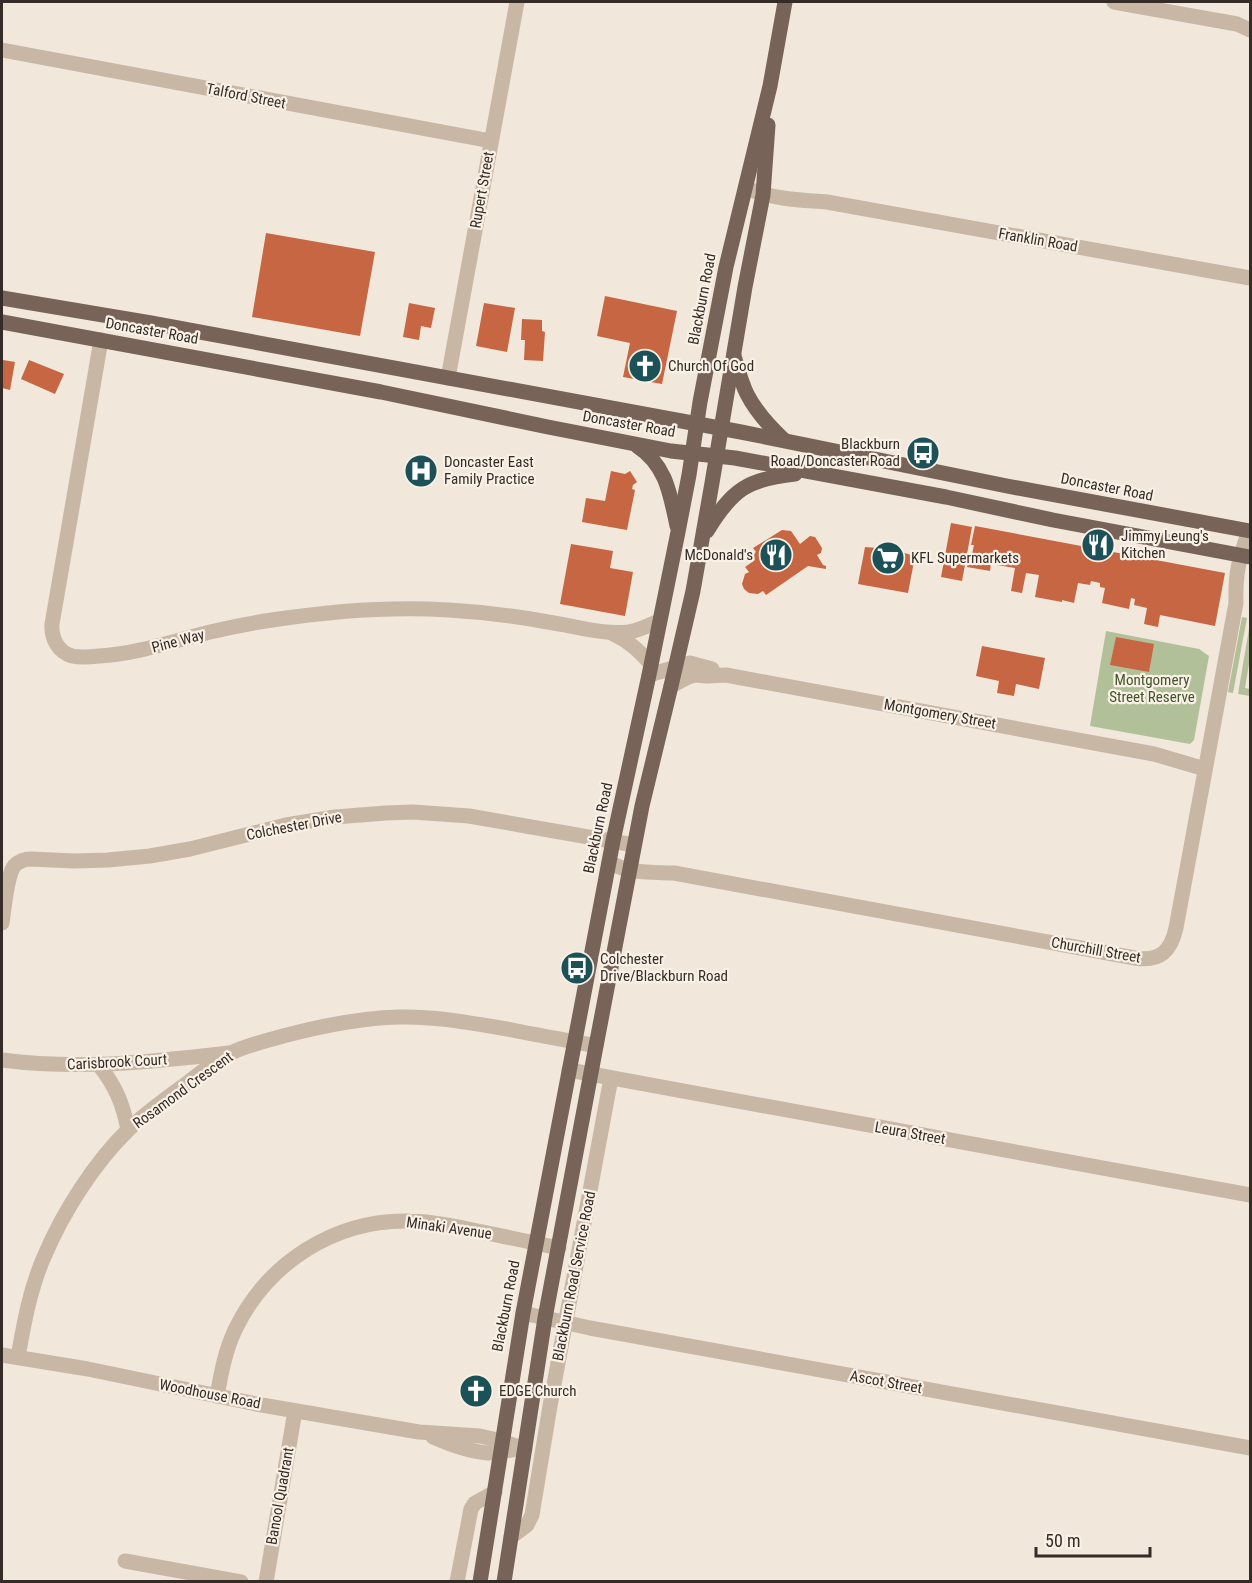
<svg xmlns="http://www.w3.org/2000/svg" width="1252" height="1583" font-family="'Roboto Condensed',sans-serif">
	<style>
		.green { fill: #b2c09a }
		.building { fill: #c66643 }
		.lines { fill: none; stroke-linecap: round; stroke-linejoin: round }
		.minor { stroke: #c9b7a6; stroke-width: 15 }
		.major { stroke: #776358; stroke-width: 15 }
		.labels { text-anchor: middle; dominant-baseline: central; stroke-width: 4.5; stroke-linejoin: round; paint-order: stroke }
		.street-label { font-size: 15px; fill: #352c27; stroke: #f9f1e6 }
		.poi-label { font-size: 15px; fill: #352c27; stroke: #f9f1e6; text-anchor: start }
		.park-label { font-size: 15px; fill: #44542b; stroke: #f9f1e6 }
	</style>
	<rect width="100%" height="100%" fill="#f1e7da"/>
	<!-- green -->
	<g class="green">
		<polygon points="1242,617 1247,618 1233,693 1228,692"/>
		<polygon points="1250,623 1250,658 1245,688 1250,689 1250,696 1238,694"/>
		<polygon points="1106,631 1199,649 1209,656 1194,740 1190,744 1090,726"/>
	</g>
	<!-- building -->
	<g class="building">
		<polygon points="266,233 375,252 360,336 252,317"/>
		<polygon points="605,296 677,311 662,384 623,377 630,343 597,336"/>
		<polygon points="409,303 435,308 431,328 421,326 419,340 403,337"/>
		<polygon points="484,303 515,308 507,352 476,346"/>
		<polygon points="522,319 542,320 542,331 545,332 543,361 524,360 525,340 521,340"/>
		<polygon points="3,360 15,362 10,390 2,388 2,365"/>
		<polygon points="29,360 64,374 55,394 21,379"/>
		<polygon points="611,471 625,474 630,471 637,482 633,485 632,489 635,490 627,530 582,522 586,498 605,501"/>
		<polygon points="951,523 972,527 962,581 941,577"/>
		<polygon points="975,526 1225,573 1215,626 1160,615 1158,627 1144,624 1147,608 1134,605 1135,599 1131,598 1129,609 1102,603 1105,588 1100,587 1100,583 1091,581 1090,585 1078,583 1074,603 1062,600 1062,602 1035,597 1039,575 1026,573 1022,593 1011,591 1015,568 991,564 990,571 967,567 970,554 972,554 974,545 971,545"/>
		<polygon points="782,530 791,531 800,544 810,536 815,537 822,548 821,553 817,555 823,565 826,566 826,569 808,566 766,595 763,591 758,594 749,593 744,589 742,584 745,574 749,572 745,567 755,560 752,555 756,552 753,548"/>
		<polygon points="571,544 613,551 610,568 633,572 625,616 560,604"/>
		<polygon points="865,547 890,549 915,556 908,593 858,584"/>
		<polygon points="1116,637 1154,644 1149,672 1110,665"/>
		<polygon points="982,646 1045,658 1039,689 1016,684 1014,696 997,693 999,681 976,676"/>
	</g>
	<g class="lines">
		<!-- minor -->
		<g class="minor">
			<polyline points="1114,2 1237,24 1250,30"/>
			<polyline points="2,50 491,141"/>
			<path d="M746,188C773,199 798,200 827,202L1250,278"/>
			<path d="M101,340L52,624C51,638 58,652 72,656C81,658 90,657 99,656C137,654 173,641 210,632C231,627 252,623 272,620C331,611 390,606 449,610C483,612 515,616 548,622C575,626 603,635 629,632C640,630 650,625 659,621"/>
			<polyline points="448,378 517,2"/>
			<path d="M613,634C629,641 639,651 651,664"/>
			<polyline points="649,675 690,663 712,669"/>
			<polyline points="671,686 688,677 695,675 707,676 726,675 1154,754 1205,769"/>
			<path d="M609,862C629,874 652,872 674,873L1135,958C1160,962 1171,951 1176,928L1236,603C1235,574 1239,558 1249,531"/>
			<path d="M2,923C4,910 7,876 14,866C19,861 25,859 31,859L74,861L108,860L150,856L190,849L286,825L335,817L386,813L413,812L469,816L634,845"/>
			<path d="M2,1060C80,1070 151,1062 229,1053"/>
			<path d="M99,1065C116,1087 123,1104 128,1130"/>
			<polyline points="569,1070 1250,1195"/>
			<polyline points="523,1313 590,1328 1250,1448"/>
			<polyline points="2,1355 88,1369 256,1404 419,1432 480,1436 502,1441 525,1449"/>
			<path d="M18,1357C24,1323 30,1289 44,1257C63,1212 94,1163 129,1129C147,1112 167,1098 186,1084C200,1073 215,1061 231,1053C247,1045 266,1041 283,1036C321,1026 359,1018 399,1017C435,1016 471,1023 507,1029C536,1035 566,1040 596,1046"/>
			<path d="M217,1396C221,1374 225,1351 235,1330C267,1263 335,1219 410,1221C432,1221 453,1226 473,1230C502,1236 530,1242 559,1248"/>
			<path d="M433,1437C450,1444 469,1452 488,1453C496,1453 504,1451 512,1450"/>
			<polyline points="511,1537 527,1525 532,1515 550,1406 611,1078"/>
			<polyline points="125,1561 241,1582"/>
			<polyline points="266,1582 295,1411"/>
			<polyline points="457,1582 471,1509 475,1503 495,1492"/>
		</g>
		<!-- major -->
		<g class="major">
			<polyline points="2,298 151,323 741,432 1007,486 1250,531"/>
			<polyline points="2,322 381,392 548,427 671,451 735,458 946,497 1053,520 1250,557"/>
			<path d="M734,356C738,369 741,382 747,394C756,412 769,426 784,440"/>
			<path d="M637,446C666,465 670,493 677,526"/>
			<path d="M707,531C732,490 747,479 795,474"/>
			<polyline points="480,1582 523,1313 613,841 649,675 678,532 689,475 700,402 726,267 770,86 785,2"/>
			<polyline points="504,1582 545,1318 596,1046 642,806 671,686 693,591 712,483 745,287 763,195 768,125"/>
		</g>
	</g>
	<!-- icons -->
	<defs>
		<symbol id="church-disc" viewBox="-11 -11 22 22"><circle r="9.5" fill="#1c5157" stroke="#f9f1e6"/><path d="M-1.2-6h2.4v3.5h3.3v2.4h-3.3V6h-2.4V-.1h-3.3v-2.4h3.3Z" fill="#fff"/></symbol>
		<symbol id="bus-disc" viewBox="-11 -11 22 22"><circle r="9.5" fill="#1c5157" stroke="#f9f1e6"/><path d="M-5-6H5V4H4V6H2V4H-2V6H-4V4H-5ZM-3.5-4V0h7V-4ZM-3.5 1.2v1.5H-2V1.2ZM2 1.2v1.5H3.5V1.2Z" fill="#fff"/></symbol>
		<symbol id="hospital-disc" viewBox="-11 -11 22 22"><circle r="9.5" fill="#1c5157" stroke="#f9f1e6"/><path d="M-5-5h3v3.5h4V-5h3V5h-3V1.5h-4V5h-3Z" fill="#fff"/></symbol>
		<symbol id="restaurant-disc" viewBox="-11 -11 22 22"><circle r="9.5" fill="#1c5157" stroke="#f9f1e6"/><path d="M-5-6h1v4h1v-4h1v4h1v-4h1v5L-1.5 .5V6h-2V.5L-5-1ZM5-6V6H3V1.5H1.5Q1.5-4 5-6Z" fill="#fff"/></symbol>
		<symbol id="supermarket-disc" viewBox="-11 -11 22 22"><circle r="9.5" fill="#1c5157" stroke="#f9f1e6"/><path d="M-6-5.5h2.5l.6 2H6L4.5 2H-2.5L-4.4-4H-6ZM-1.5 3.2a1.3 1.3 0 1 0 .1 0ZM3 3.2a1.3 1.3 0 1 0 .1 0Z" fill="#fff"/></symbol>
	</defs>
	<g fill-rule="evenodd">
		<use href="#church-disc" x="626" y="347" width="38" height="38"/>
		<use href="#bus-disc" x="904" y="434" width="38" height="38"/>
		<use href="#hospital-disc" x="402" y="452" width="38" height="38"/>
		<use href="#restaurant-disc" x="1079" y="526" width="38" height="38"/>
		<use href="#restaurant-disc" x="757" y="536" width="38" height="38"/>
		<use href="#supermarket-disc" x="869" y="539" width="38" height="38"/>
		<use href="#bus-disc" x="558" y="949" width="38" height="38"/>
		<use href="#church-disc" x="457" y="1372" width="38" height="38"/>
	</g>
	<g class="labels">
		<!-- street labels -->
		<g class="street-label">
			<text transform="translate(246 96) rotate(11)">Talford Street</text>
			<text transform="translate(482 190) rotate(-80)">Rupert Street</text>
			<text transform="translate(1038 240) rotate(10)">Franklin Road</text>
			<text transform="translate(702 299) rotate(-79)">Blackburn Road</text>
			<text transform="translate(152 331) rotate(10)">Doncaster Road</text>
			<text transform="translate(629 424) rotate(10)">Doncaster Road</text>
			<text transform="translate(1107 487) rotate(11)">Doncaster Road</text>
			<text transform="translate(178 641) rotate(-15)">Pine Way</text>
			<text transform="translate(940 714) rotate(10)">Montgomery Street</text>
			<text transform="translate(294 826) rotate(-11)">Colchester Drive</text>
			<text transform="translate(598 828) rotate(-78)">Blackburn Road</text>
			<text transform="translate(1096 950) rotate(10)">Churchill Street</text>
			<text transform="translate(117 1062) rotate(-3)">Carisbrook Court</text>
			<text transform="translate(183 1090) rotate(-36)">Rosamond Crescent</text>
			<text transform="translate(910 1133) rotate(10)">Leura Street</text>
			<text transform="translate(449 1228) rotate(8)">Minaki Avenue</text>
			<text transform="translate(574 1276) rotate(-79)">Blackburn Road Service Road</text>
			<text transform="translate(506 1306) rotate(-79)">Blackburn Road</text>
			<text transform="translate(886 1382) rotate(10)">Ascot Street</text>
			<text transform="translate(210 1394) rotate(11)">Woodhouse Road</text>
			<text transform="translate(280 1496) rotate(-80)">Banool Quadrant</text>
		</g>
		<!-- poi labels -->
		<g class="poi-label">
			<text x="668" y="366">Church Of God</text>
			<text x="900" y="444" text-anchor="end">Blackburn<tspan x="900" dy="17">Road/Doncaster Road</tspan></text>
			<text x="444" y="462">Doncaster East<tspan x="444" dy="17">Family Practice</tspan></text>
			<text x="1121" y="536">Jimmy Leung's<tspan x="1121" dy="17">Kitchen</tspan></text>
			<text x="753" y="555" text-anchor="end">McDonald's</text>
			<text x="911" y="558">KFL Supermarkets</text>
			<text x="600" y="959">Colchester<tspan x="600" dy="17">Drive/Blackburn Road</tspan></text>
			<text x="499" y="1391">EDGE Church</text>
		</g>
		<!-- park labels -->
		<g class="park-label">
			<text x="1152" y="680">Montgomery<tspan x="1152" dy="17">Street Reserve</tspan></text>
		</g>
	</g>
	<!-- border -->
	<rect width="1252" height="1583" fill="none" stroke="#352c27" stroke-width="6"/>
	<!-- scale -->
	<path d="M1036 1547v9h114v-9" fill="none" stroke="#352c27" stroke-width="3"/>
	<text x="1045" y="1547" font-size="18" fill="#352c27" stroke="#f9f1e6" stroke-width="4.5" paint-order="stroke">50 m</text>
</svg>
